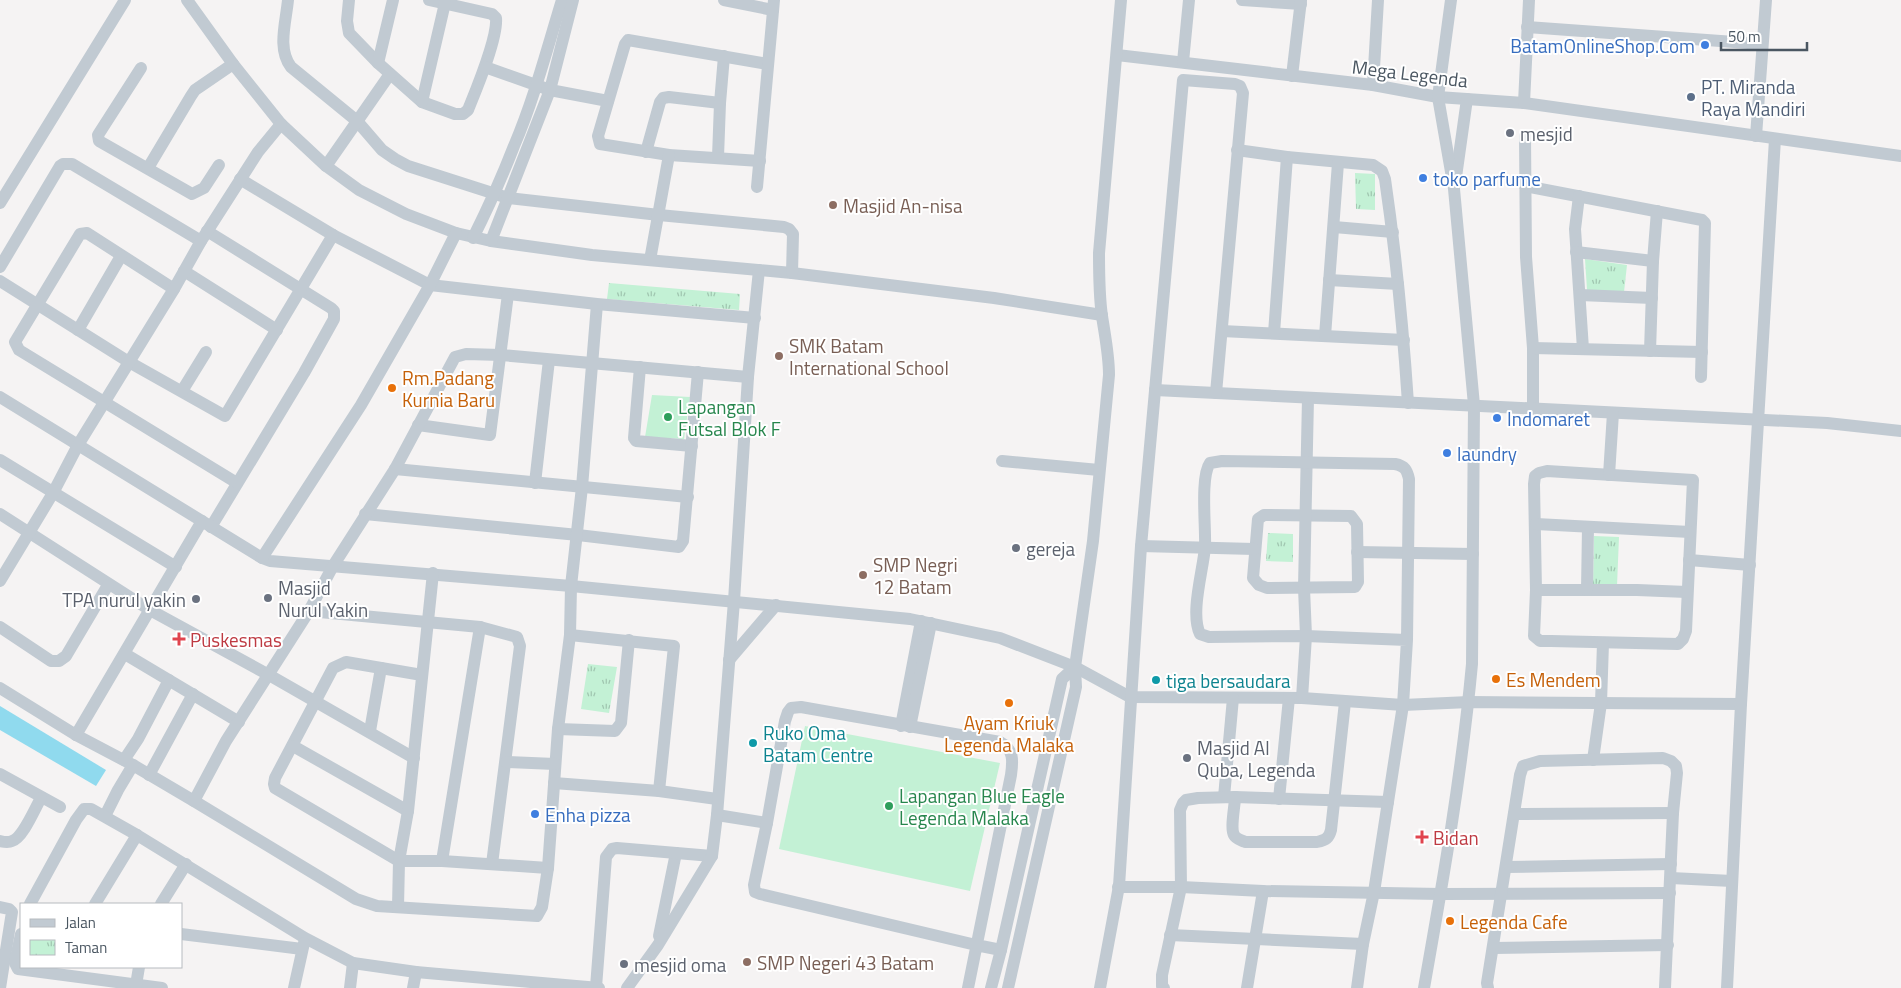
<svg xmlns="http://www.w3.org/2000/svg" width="1901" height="988" font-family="'Titillium Web',sans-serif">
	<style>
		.green { fill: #c3f1d5 }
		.park { fill: url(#park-tufts) }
		.water { fill: #90daee }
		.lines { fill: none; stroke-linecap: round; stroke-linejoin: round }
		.minor { stroke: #c1cad2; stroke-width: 12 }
		.shop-dot { fill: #3f7fe0; stroke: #fff; stroke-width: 2 }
		.service-dot { fill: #5c6f8a; stroke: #fff; stroke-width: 2 }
		.worship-dot { fill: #6b7280; stroke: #fff; stroke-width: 2 }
		.education-dot { fill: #8d6e63; stroke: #fff; stroke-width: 2 }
		.food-dot { fill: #e8710a; stroke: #fff; stroke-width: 2 }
		.leisure-dot { fill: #2e9e5b; stroke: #fff; stroke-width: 2 }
		.health-dot { fill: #e0444e; stroke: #fff; stroke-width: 2 }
		.culture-dot { fill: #0f9aa8; stroke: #fff; stroke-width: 2 }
		.labels { text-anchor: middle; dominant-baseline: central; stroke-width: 4; stroke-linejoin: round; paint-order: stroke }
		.shop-label { font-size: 19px; fill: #366cbe; stroke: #fff; text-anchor: start }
		.street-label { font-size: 19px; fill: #4a5661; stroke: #fff }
		.service-label { font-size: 19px; fill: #4e5e75; stroke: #fff; text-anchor: start }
		.worship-label { font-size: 19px; fill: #5b616d; stroke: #fff; text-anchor: start }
		.education-label { font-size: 19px; fill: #785e54; stroke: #fff; text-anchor: start }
		.food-label { font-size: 19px; fill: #c56008; stroke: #fff; text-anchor: start }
		.leisure-label { font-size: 19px; fill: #27864d; stroke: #fff; text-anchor: start }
		.health-label { font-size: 19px; fill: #be3a42; stroke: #fff; text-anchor: start }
		.culture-label { font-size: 19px; fill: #0d838f; stroke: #fff; text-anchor: start }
	</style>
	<defs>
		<pattern id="park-tufts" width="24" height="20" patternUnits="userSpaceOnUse" patternTransform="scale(1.25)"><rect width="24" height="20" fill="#c3f1d5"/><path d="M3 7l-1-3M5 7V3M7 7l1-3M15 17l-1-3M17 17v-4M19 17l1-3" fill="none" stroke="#a0c6b0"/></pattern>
	</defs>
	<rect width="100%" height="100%" fill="#f5f3f3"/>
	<!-- green -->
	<g class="green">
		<polygon points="652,395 690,397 684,439 645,437"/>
		<polygon points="805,726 1000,763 970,891 779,849"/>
	</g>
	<!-- park -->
	<g class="park">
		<polygon points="1355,173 1375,174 1375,210 1356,209"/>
		<polygon points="1585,259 1627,265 1624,292 1587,290"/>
		<polygon points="609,283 740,294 739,310 607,299"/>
		<polygon points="1268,533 1293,534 1293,562 1266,561"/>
		<polygon points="1594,536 1619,537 1617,586 1593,585"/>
		<polygon points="588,664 617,667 609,713 581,709"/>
	</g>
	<!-- water -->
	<polygon class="water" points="0,706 106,770 96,786 0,730"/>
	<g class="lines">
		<!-- minor -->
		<g class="minor">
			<polyline points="187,0 233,64 281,124 326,166 359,190 406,214 456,233 491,241 592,255 792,273 994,298 1102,315"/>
			<path d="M288,0C286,22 277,49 291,67L357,121L382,150L395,159L408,166L508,198L659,215L784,227L789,229L793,234L792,273"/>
			<path d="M349,0L347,21L349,33L378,63L422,102L455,114H463L468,110C476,90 498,38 496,18L492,14L429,0"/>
			<polyline points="724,0 773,10"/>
			<polyline points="1242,0 1301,4"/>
			<polyline points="1527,27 1762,44"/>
			<polyline points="1117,55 1373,85 1438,97 1524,103 1901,156"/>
			<polyline points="1183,62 1189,0"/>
			<polyline points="378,63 393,0"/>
			<polyline points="485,67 550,90 608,101"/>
			<polyline points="141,68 98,135 99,141 192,194 204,188 219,165"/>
			<polyline points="1292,76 1301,0"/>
			<polyline points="1373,85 1378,0"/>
			<polyline points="422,102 445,3"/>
			<polyline points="1524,103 1529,0"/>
			<polyline points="1525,136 1526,257 1533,348 1533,408"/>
			<polyline points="1756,136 1766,0"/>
			<path d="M1237,150L1287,157L1373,165L1382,171L1385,179C1396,254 1403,328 1408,403"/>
			<polyline points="646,152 660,102 663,98 669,97 720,103"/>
			<polyline points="718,157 720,103 724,56"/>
			<polyline points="760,161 669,155 600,144 598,136 625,44 628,40 768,64"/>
			<polyline points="326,166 390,74"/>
			<polyline points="148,168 191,96 195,90 233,64"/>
			<polyline points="1456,177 1467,99"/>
			<polyline points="240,179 333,235 430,285 597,304 755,318"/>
			<polyline points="1525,186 1702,220 1705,223 1701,377"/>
			<polyline points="757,187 774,0"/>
			<polyline points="1579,196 1575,229 1583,349"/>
			<polyline points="0,203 125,0"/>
			<polyline points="1334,227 1393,232"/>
			<polyline points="207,231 331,308 334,311 334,319 304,373 211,527"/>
			<path d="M473,238C488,208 502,177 514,146C534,99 547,49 562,0"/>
			<polyline points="491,241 550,90 573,0"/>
			<polyline points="1576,252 1653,261"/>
			<polyline points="650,260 669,155"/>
			<polyline points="0,267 60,166 63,164 72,164 201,241"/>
			<polyline points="184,271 277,330"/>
			<polyline points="1329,280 1398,284"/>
			<polyline points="0,281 129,362 225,416 333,235"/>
			<polyline points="174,289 87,233 80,234 15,342 19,350 237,483"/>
			<polyline points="1580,295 1652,298"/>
			<polyline points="78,330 121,256"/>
			<polyline points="1222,331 1404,340"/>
			<polyline points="1274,333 1287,157"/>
			<polyline points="1325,336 1338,163"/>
			<polyline points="1533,348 1702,352"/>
			<polyline points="1650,351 1653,261 1657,211"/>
			<polyline points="640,367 634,438 636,441 692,446"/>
			<polyline points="1155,390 1827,423 1901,431"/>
			<polyline points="182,391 206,352"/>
			<polyline points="0,397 262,558 270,561 571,586 910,619 1000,638 1075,667 1130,697 1302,698 1403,705 1469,702 1741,704"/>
			<polyline points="418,425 490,435 508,294"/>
			<polyline points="0,460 176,567"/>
			<polyline points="1002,461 1099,470"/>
			<polyline points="395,469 688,497"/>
			<polygon points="1547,471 1693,480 1686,631 1683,639 1678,644 1551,641 1540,641 1534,636 1536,590 1534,484 1535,476 1539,473"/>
			<polyline points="1609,475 1613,413"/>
			<polyline points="535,483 549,360"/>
			<polyline points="0,514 150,610 269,675 414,758"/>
			<polyline points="365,514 578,535 679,547 683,541 698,372"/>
			<polygon points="1264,515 1351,516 1357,524 1358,582 1355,587 1267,588 1259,585 1253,578 1258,519"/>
			<polyline points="1536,524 1690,532"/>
			<polyline points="1141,546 1254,549"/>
			<polyline points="1357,552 1473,554"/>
			<polyline points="262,558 361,405 430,285 456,233"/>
			<polyline points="1689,560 1750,565"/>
			<polyline points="0,581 53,493 78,445 174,289 201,241 258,152 281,124"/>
			<polyline points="1536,590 1637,590 1687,592"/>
			<polyline points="1587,590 1588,527"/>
			<polyline points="309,611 480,627 517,637 520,646 492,864"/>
			<polyline points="0,627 51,661 59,661 66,656 108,585"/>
			<polyline points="570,635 674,646 659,791"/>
			<polyline points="125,654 239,722"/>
			<polyline points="729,660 776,605"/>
			<polyline points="422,675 346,662 333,668 275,778 274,784 275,788 399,861 442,861 548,868"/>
			<polyline points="0,688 76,735 133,765 194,801 356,899 377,906 537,916 542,907 548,868 558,729 570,635 571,586 582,487 597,304"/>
			<polyline points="1302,698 1306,636 1304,588 1308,398"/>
			<polyline points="901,726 921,621"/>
			<polyline points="910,727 931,623"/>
			<polyline points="558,729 615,731 621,723 629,640"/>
			<polyline points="370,731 381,668"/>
			<polyline points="76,735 202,521"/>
			<polyline points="293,746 408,811"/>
			<polyline points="124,760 138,739 169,680"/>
			<polyline points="1593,760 1601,703 1603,643"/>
			<polyline points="506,762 555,764"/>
			<polyline points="0,774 60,807"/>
			<polyline points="149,775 193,694"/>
			<polyline points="554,783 659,791 717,799"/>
			<polyline points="1224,797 1233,698"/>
			<path d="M1235,797C1235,806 1230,828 1234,835C1236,839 1241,840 1245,842H1317C1326,840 1329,838 1331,830L1345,702"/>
			<polyline points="1279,799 1289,698"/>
			<polyline points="194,801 226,741 309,611 333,566 395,469 455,357 466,354 501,355 748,377"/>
			<polyline points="1514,814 1673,813"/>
			<polyline points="717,815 767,823"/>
			<polyline points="105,816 118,790 133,765"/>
			<path d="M0,841C4,842 8,843 12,841C23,838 35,808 41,798"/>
			<polyline points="442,861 480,627"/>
			<polyline points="1506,867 1671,864"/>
			<polyline points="1671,878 1732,881"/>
			<polyline points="1118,887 1181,887 1263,891 1441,894 1670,893"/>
			<polyline points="30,904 76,820 84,809 91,809 137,835 305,938 353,963 416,972 599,988"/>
			<polyline points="95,904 137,835"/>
			<polyline points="161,904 186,864"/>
			<polyline points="0,907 9,909 12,912 0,988"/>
			<polyline points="398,907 399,861 408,811 433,573"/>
			<polyline points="21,934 15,963 18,969 162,988"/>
			<polyline points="181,934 302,949"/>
			<polyline points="1170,935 1363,944"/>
			<polyline points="659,936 676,853"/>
			<polyline points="1494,948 1668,945"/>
			<polyline points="136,985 139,967"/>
			<polyline points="596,987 606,857 612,849 617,848 712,856"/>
			<polyline points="294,988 304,943"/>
			<polyline points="350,988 353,963"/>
			<polyline points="413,988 416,972"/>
			<polyline points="627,988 658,945 712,856 717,815 734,601 748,377 759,270"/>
			<path d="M968,988L1011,775C1013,761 1014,749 1000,742L801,707L791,708L788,712L785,721L767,823L754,885L755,892L760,894L976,945L1001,950"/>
			<polyline points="991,988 1001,950 1062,679 1075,667"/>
			<path d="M1008,988L1076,687L1075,667L1093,541L1109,375C1109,355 1105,336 1102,316C1099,295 1099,274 1099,253L1121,0"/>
			<polyline points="1100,988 1119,886 1141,546 1183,80 1235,84 1240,86 1243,93 1216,393"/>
			<polyline points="1164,988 1162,986 1162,975 1181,887 1180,810 1183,803 1186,800 1198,798 1235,797 1388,802"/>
			<polyline points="1247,988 1263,891"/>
			<path d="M1357,988L1363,944L1374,892L1403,705L1407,640L1409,479C1407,470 1405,466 1395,464L1222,461L1210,463C1200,477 1206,527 1205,547C1203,571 1190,613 1200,634L1209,637L1306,636L1407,640"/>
			<path d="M1424,988C1443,881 1462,772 1472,664L1474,405L1454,189L1438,97L1451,0"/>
			<polyline points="1488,988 1487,983 1520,775 1523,766 1540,761 1663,758 1671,761 1676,766 1677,773 1673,813 1665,988"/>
			<polyline points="1727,988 1741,704 1775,139"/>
		</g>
	</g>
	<!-- markers -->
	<g class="shop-dot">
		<circle cx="1705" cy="45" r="5"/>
		<circle cx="1423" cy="178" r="5"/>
		<circle cx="1497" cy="418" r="5"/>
		<circle cx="1447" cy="453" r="5"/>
		<circle cx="535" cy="814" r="5"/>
	</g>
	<circle class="service-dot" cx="1691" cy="97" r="5"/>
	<g class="worship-dot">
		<circle cx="1510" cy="133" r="5"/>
		<circle cx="1016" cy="548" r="5"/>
		<circle cx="268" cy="598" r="5"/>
		<circle cx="196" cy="599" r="5"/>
		<circle cx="1187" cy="758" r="5"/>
		<circle cx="624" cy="964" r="5"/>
	</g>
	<g class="education-dot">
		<circle cx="833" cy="205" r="5"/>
		<circle cx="779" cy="356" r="5"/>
		<circle cx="863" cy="575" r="5"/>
		<circle cx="747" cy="962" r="5"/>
	</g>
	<g class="food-dot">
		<circle cx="392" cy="388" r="5"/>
		<circle cx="1496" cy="679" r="5"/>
		<circle cx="1009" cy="703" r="5"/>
		<circle cx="1450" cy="921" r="5"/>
	</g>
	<g class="leisure-dot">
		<circle cx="668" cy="417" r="5"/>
		<circle cx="889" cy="806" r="5"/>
	</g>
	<g class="health-dot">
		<path d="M176.5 631.5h5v5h5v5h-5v5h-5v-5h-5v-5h5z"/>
		<path d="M1419.5 829.5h5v5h5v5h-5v5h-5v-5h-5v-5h5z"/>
	</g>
	<g class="culture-dot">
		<circle cx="1156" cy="680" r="5"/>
		<circle cx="753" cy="743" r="5"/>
	</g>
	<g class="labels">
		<!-- shop labels -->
		<g class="shop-label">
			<text x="1695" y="45" text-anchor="end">BatamOnlineShop.Com</text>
			<text x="1433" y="178">toko parfume</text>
			<text x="1507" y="418">Indomaret</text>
			<text x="1457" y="453">laundry</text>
			<text x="545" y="814">Enha pizza</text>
		</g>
		<!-- street labels -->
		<g class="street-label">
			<text transform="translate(1410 73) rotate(7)">Mega Legenda</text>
		</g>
		<!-- service labels -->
		<g class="service-label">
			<text x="1701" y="86">PT. Miranda<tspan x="1701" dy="22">Raya Mandiri</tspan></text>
		</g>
		<!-- worship labels -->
		<g class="worship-label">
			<text x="1520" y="133">mesjid</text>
			<text x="1026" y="548">gereja</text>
			<text x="278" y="587">Masjid<tspan x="278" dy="22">Nurul Yakin</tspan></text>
			<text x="186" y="599" text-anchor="end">TPA nurul yakin</text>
			<text x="1197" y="747">Masjid Al<tspan x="1197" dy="22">Quba, Legenda</tspan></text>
			<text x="634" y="964">mesjid oma</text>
		</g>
		<!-- education labels -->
		<g class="education-label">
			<text x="843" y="205">Masjid An-nisa</text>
			<text x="789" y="345">SMK Batam<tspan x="789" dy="22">International School</tspan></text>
			<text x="873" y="564">SMP Negri<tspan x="873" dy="22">12 Batam</tspan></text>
			<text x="757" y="962">SMP Negeri 43 Batam</text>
		</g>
		<!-- food labels -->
		<g class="food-label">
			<text x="402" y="377">Rm.Padang<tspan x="402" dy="22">Kurnia Baru</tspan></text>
			<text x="1506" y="679">Es Mendem</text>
			<text x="1009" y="722" text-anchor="middle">Ayam Kriuk<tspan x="1009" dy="22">Legenda Malaka</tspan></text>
			<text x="1460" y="921">Legenda Cafe</text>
		</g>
		<!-- leisure labels -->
		<g class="leisure-label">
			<text x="678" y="406">Lapangan<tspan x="678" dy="22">Futsal Blok F</tspan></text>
			<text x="899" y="795">Lapangan Blue Eagle<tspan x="899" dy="22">Legenda Malaka</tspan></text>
		</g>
		<!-- health labels -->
		<g class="health-label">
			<text x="190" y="639">Puskesmas</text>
			<text x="1433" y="837">Bidan</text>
		</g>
		<!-- culture labels -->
		<g class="culture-label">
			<text x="1166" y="680">tiga bersaudara</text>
			<text x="763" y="732">Ruko Oma<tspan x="763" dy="22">Batam Centre</tspan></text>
		</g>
	</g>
	<!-- legend -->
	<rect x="20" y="903" width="162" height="65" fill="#ffffff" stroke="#b7bbc0"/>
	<rect x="30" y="919" width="25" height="8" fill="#c1cad2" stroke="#b7bbc0"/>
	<text x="65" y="928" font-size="15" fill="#4a5661">Jalan</text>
	<rect x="30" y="940" width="25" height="15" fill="url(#park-tufts)" stroke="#b7bbc0"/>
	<text x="65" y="953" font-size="15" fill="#4a5661">Taman</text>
	<!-- scale -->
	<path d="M1721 42v8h86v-8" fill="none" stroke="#4a5661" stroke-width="2.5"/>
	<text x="1728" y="42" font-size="15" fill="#4a5661" stroke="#ffffff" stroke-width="4" paint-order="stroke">50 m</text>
</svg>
